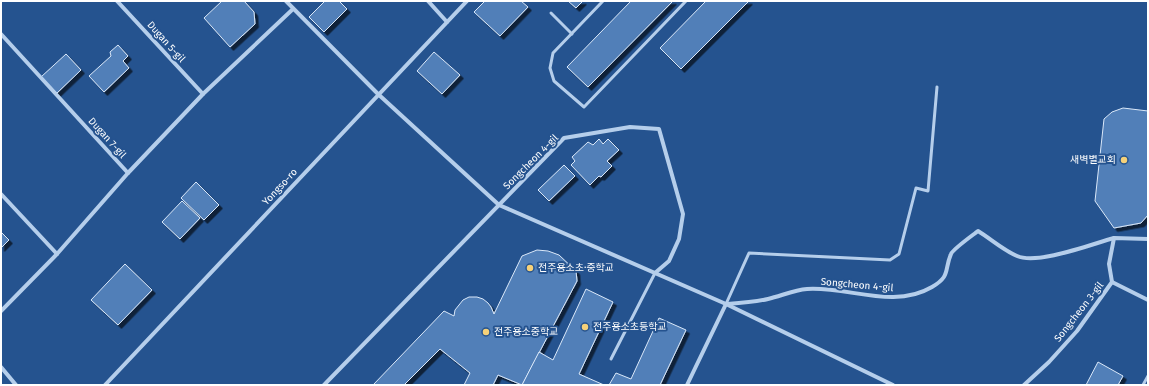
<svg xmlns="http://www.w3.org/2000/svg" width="1149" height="386" font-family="'Fira Sans','Noto Sans KR',sans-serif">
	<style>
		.building { fill: #517fb8; stroke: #dae8f9; filter: url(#shadow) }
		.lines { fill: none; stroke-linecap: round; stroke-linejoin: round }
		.service { stroke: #b5ceeb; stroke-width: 3 }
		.minor { stroke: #b5ceeb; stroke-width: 4 }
		.poi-dot { fill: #f6d179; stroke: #25538f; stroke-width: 1.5 }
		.labels { text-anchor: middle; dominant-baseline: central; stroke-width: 4; stroke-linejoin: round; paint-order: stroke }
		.street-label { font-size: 10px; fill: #fff; stroke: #25538f }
		.poi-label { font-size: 10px; fill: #fff; stroke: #25538f; text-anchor: start }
	</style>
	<defs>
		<filter id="shadow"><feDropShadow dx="3.5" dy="3.5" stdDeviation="0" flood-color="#0009"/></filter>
	</defs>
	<rect width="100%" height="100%" fill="#25538f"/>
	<!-- building -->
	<g class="building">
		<polygon points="222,1 244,1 254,12 255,24 230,47 204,18"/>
		<polygon points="325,1 339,1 347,9 324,32 309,17"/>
		<polygon points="485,1 521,1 528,7 500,36 474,12"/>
		<polygon points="568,1 583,1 576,8"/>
		<polygon points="631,1 673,1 588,87 567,67"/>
		<polygon points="706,1 749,1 681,69 660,48"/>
		<polygon points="118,45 128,56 123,61 129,68 104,92 89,76 111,56 110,52"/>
		<polygon points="434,52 460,75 442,94 417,71"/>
		<polygon points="66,54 81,70 57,93 41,77"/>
		<polygon points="1123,108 1148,111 1148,215 1141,223 1114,228 1095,201 1104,119 1112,112"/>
		<polygon points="599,139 603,144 608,139 619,150 607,161 612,166 601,177 599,176 590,185 571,165 575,161 572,157 588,142 593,145"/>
		<polygon points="564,165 575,176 549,201 538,190"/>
		<polygon points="196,182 219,205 204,220 181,198"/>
		<polygon points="182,201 200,218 180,239 162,222"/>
		<polygon points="1,232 9,240 1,248"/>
		<polygon points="537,250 548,251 559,255 576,271 577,281 522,385 498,375 493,385 464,385 470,373 440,349 404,385 373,385 444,311 454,316 455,310 463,300 469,297 477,297 483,299 488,303 491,307 494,314 522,256"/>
		<polygon points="125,264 152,290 118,325 91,300"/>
		<polygon points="586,289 613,302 579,374 604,385 522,385 539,352 553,360"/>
		<polygon points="659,318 686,330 660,385 609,385 616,373 631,379"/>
		<polygon points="1098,362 1123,376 1118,385 1086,385"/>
	</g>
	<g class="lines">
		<!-- service -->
		<g class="service">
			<polyline points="603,1 553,53 550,68 554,81 584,107 686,1"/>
			<polyline points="551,13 572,34"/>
			<polyline points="726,304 749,253 890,260 899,254 916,188 928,191 937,87"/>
			<polyline points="611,359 655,273"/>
			<polyline points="1143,385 1148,376"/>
		</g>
		<!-- minor -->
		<g class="minor">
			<polyline points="117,1 203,94"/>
			<polyline points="286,1 378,94 499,205 726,304 893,385"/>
			<polyline points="428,1 447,22"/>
			<polyline points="1,34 128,173"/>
			<polyline points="1,194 57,254"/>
			<polyline points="1112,282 1148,300"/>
			<polyline points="1,311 57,254 128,173 203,94 293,9"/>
			<polyline points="1,367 16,385"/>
			<polyline points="105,385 467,1"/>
			<polyline points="324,385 564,138 630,127 659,129 683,214 679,239 669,261 655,273"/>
			<path d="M687,385L726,304C740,303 755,302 768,299C781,296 794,290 807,289C848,286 893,310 932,287C951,276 944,270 951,254C953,249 973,235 978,231C991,239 1003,250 1017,256C1038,265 1092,244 1114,238"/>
			<polyline points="1024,385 1049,362 1077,331 1112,282 1109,264 1114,238 1148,239"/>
		</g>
	</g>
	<!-- markers -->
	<g class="poi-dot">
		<circle cx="1124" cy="160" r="4"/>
		<circle cx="530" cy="268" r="4"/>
		<circle cx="585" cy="327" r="4"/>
		<circle cx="486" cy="332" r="4"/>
	</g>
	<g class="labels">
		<!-- street labels -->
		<g class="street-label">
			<text transform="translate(166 42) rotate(48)">Dugan 5-gil</text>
			<text transform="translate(107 138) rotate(48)">Dugan 7-gil</text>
			<text transform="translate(531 162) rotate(-45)">Songcheon 4-gil</text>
			<text transform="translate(280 187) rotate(-47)">Yongso-ro</text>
			<text transform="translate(857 285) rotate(5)">Songcheon 4-gil</text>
			<text transform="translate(1079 312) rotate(-52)">Songcheon 3-gil</text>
		</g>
		<!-- poi labels -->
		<g class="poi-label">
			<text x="1116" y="160" text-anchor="end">새벽별교회</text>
			<text x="538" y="268">전주용소초·중학교</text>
			<text x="593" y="327">전주용소초등학교</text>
			<text x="494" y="332">전주용소중학교</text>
		</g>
	</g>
	<!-- border -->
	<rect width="1149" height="386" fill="none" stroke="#ffffff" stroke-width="4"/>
</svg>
